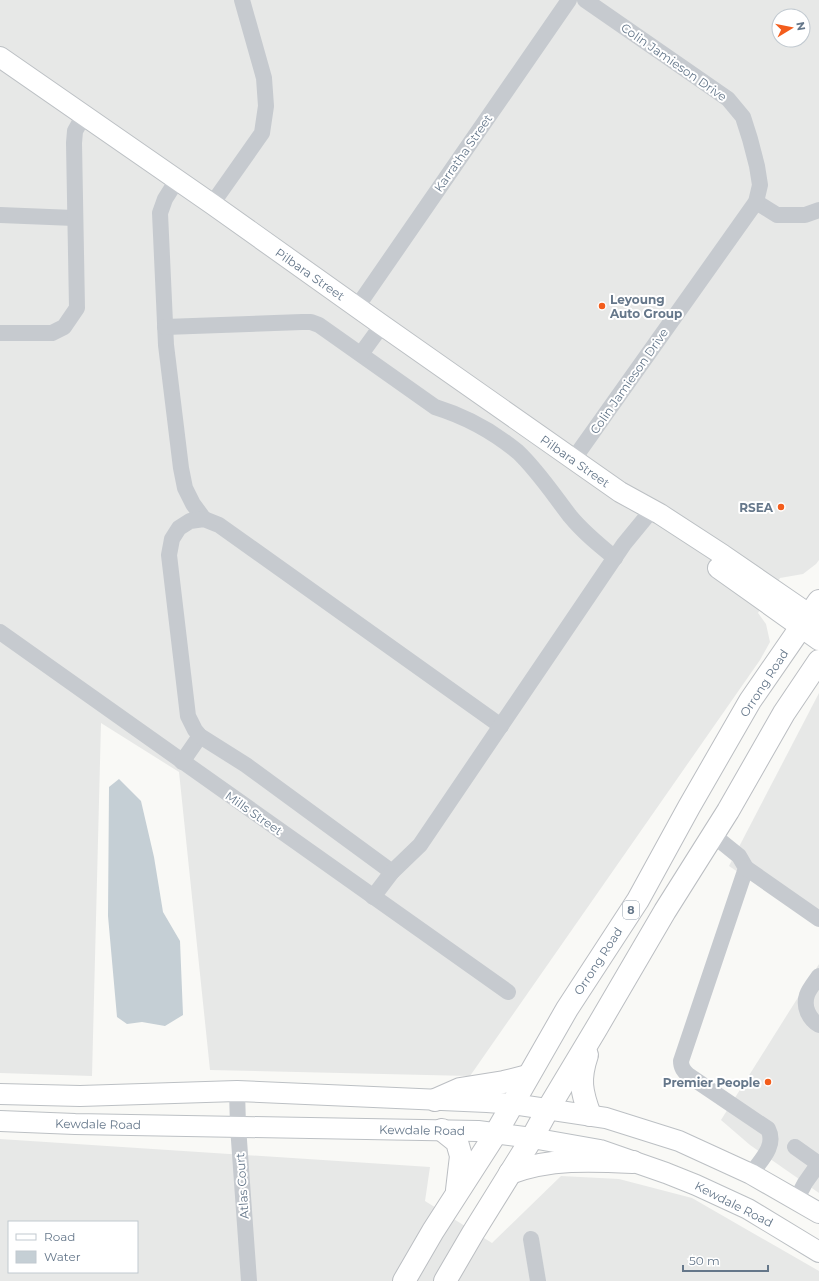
<svg xmlns="http://www.w3.org/2000/svg" width="819" height="1281" font-family="Montserrat,sans-serif">
	<style>
		.built { fill: #e7e8e7; fill-rule: evenodd }
		.water { fill: #c5cfd5 }
		.lines { fill: none; stroke-linecap: round; stroke-linejoin: round }
		.major-casing { stroke: #bcc0c4; stroke-width: 22 }
		.highway-casing { stroke: #bbbec2; stroke-width: 24 }
		.minor { stroke: #c6cacf; stroke-width: 16 }
		.major { stroke: #fff; stroke-width: 20 }
		.highway { stroke: #fff; stroke-width: 22 }
		.poi-dot { fill: #f35d1c; stroke: #fff; stroke-width: 1.5 }
		.labels { text-anchor: middle; dominant-baseline: central; stroke-width: 4; stroke-linejoin: round; paint-order: stroke }
		.shield { fill: #fff; stroke: #93a0ad; stroke-width: 1 }
		.shield-label { font-size: 11px; font-weight: bold; fill: #65778a }
		.street-label { font-size: 12px; fill: #65778a; stroke: #fff }
		.poi-label { font-size: 12px; font-weight: bold; fill: #65778a; stroke: #fff; text-anchor: end }
	</style>
	<rect width="100%" height="100%" fill="#f9f9f6"/>
	<!-- built -->
	<g class="built">
		<path d="M0,0H819V560L816,564L803,574L780,578L758,613L766,624L770,642L760,660L470,1076L210,1070L179,772L101,723L92,1076L0,1073ZM779,16H803V40H779Z"/>
		<polygon points="819,693 819,926 729,866"/>
		<polygon points="819,964 819,1193 750,1145 721,1120"/>
		<path d="M0,1139L430,1167L425,1201L492,1243L561,1176L619,1179L692,1198L819,1271V1281H0ZM9,1222H137V1272H9Z"/>
	</g>
	<!-- water -->
	<polygon class="water" points="119,779 141,801 154,857 163,912 180,941 183,1015 165,1026 142,1022 127,1024 117,1017 108,916 109,787"/>
	<g class="lines">
		<defs>
			<g id="major">
				<polyline points="0,57 212,204 382,325 620,492 660,514 723,555 819,621"/>
				<polyline points="718,568 819,640"/>
				<polyline points="0,1094 80,1096 237,1091 487,1102 513,1104 606,1118 679,1141 751,1174 819,1213"/>
				<polyline points="0,1121 75,1124 478,1131 532,1138 600,1150 666,1173 696,1185 748,1209 819,1252"/>
			</g>
			<g id="highway">
				<path d="M587,1055C579,1079 581,1091 590,1115"/>
				<polyline points="435,1100 460,1089 504,1082 528,1076"/>
				<polyline points="442,1130 457,1142 461,1156 457,1190"/>
				<path d="M510,1173C550,1158 591,1160 633,1162"/>
				<polyline points="404,1281 433,1231 496,1133 567,1009 638,900 689,807 750,701 819,601"/>
				<polyline points="445,1281 473,1233 532,1138 548,1109 596,1029 665,911 728,811 784,713 819,661"/>
			</g>
		</defs>
		<!-- major casing -->
		<use href="#major" class="major-casing"/>
		<!-- highway casing -->
		<use href="#highway" class="highway-casing"/>
		<!-- minor -->
		<g class="minor">
			<polyline points="177,180 165,199 160,213 166,345 181,468 185,488 193,504 204,519"/>
			<polyline points="756,202 777,215 805,215 819,210"/>
			<polyline points="212,204 262,133 266,106 264,78 242,0"/>
			<polyline points="0,215 74,218"/>
			<polyline points="357,307 569,0"/>
			<path d="M165,327L302,322H311L319,325L435,407C464,416 494,432 518,452C538,471 553,494 570,516C583,532 599,545 615,558"/>
			<polyline points="0,333 52,333 64,327 77,308 74,143 75,131 84,115"/>
			<polyline points="361,354 382,325"/>
			<polyline points="573,460 756,202 760,185 757,166 750,139 743,117 728,99 585,0"/>
			<polyline points="0,632 508,992"/>
			<polyline points="182,762 200,736"/>
			<path d="M713,835L739,856L746,868L681,1061C681,1068 684,1071 688,1075L768,1129C777,1146 760,1161 751,1174"/>
			<polyline points="746,868 819,919"/>
			<polyline points="392,872 246,765 200,736 195,730 188,716 169,555 172,539 179,528 190,521 204,519 219,525 501,726"/>
			<polyline points="373,897 392,872 420,845 624,544 647,516"/>
			<path d="M819,976C815,982 809,989 807,995C803,1007 809,1019 819,1025"/>
			<polyline points="237,1091 238,1126 249,1281"/>
			<polyline points="795,1147 819,1164"/>
			<polyline points="796,1200 805,1183 819,1163"/>
			<polyline points="531,1239 538,1281"/>
		</g>
		<!-- major -->
		<use href="#major" class="major"/>
		<!-- highway -->
		<use href="#highway" class="highway"/>
	</g>
	<!-- markers -->
	<g class="poi-dot">
		<circle cx="602" cy="306" r="4"/>
		<circle cx="781" cy="507" r="4"/>
		<circle cx="768" cy="1082" r="4"/>
	</g>
	<g class="labels">
		<!-- shield labels -->
		<rect class="shield" x="623" y="901" width="16" height="18" rx="3"/>
		<g class="shield-label">
			<text x="631" y="910">8</text>
		</g>
		<!-- street labels -->
		<g class="street-label">
			<text transform="translate(674 62) rotate(35)">Colin Jamieson Drive</text>
			<text transform="translate(463 153) rotate(-55)">Karratha Street</text>
			<text transform="translate(310 274) rotate(35)">Pilbara Street</text>
			<text transform="translate(629 381) rotate(-55)">Colin Jamieson Drive</text>
			<text transform="translate(575 461) rotate(35)">Pilbara Street</text>
			<text transform="translate(764 683) rotate(-57)">Orrong Road</text>
			<text transform="translate(254 813) rotate(35)">Mills Street</text>
			<text transform="translate(598 961) rotate(-57)">Orrong Road</text>
			<text transform="translate(98 1124) rotate(1)">Kewdale Road</text>
			<text transform="translate(422 1130) rotate(1)">Kewdale Road</text>
			<text transform="translate(242 1186) rotate(-94)">Atlas Court</text>
			<text transform="translate(734 1204) rotate(27)">Kewdale Road</text>
		</g>
		<!-- poi labels -->
		<g class="poi-label">
			<text x="610" y="299" text-anchor="start">Leyoung<tspan x="610" dy="14">Auto Group</tspan></text>
			<text x="773" y="507">RSEA</text>
			<text x="760" y="1082">Premier People</text>
		</g>
	</g>
	<!-- legend -->
	<rect x="8" y="1221" width="130" height="52" fill="#ffffff" stroke="#c1c9d0"/>
	<rect x="16" y="1234" width="20" height="6" fill="#ffffff" stroke="#c1c9d0"/>
	<text x="44" y="1241" font-size="12" fill="#65778a">Road</text>
	<rect x="16" y="1251" width="20" height="12" fill="#c5cfd5" stroke="#c1c9d0"/>
	<text x="44" y="1261" font-size="12" fill="#65778a">Water</text>
	<!-- north arrow -->
	<g transform="translate(791 28) rotate(80)"><circle r="19" fill="#ffffff" stroke="#c1c9d0"/>
	<path d="M0-3L7 15L0 10L-7 15Z" fill="#f35d1c"/>
	<text y="-6" font-size="11" font-weight="bold" text-anchor="middle" fill="#65778a">N</text>
	</g>
	<!-- scale -->
	<path d="M683 1265v6h85v-6" fill="none" stroke="#65778a" stroke-width="2"/>
	<text x="689" y="1265" font-size="12" fill="#65778a" stroke="#ffffff" stroke-width="3" paint-order="stroke">50 m</text>
</svg>
